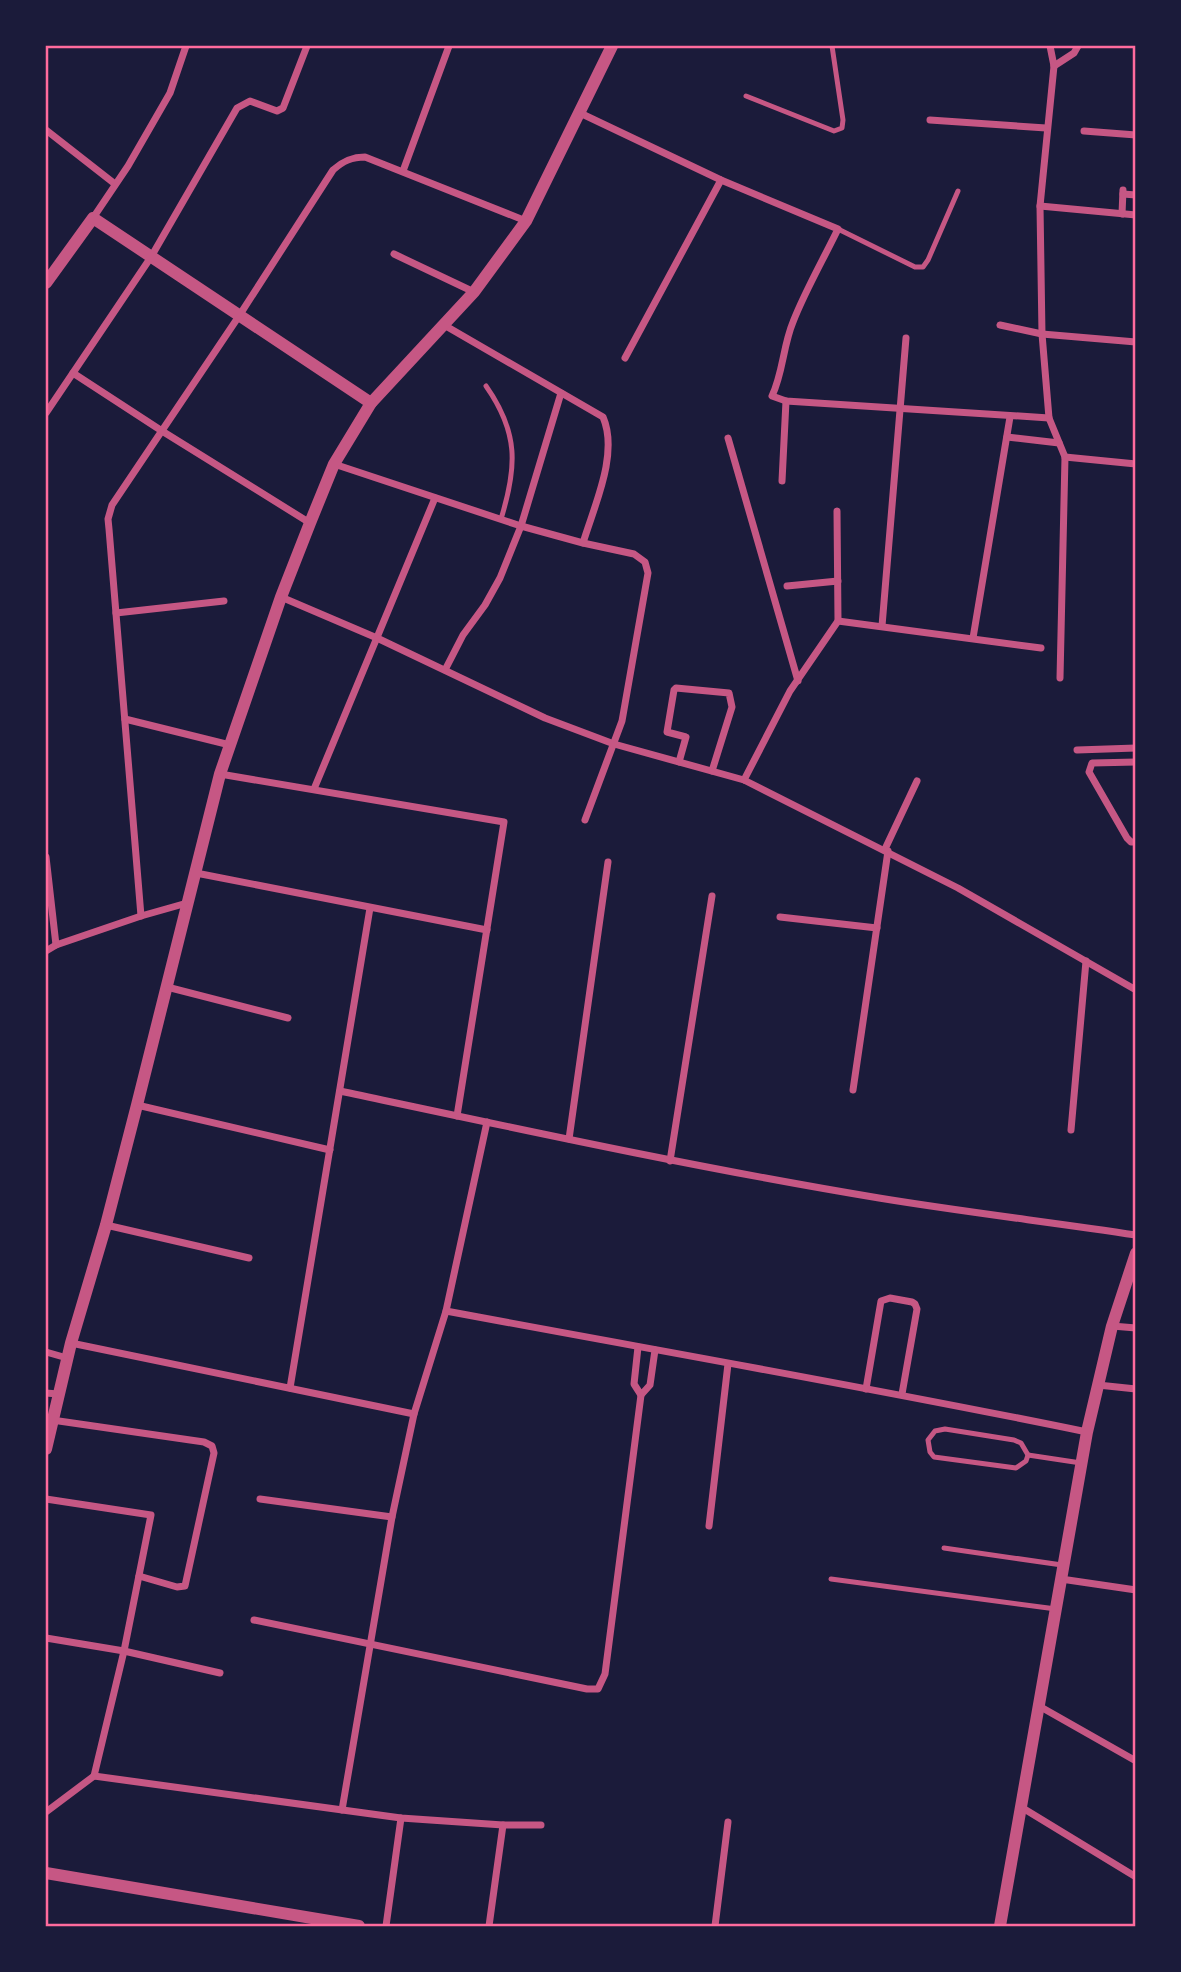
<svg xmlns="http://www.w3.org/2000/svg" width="1181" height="1972" font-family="Montserrat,sans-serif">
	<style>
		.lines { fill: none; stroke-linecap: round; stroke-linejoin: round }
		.service { stroke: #c65784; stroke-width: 5 }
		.minor { stroke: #c65784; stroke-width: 7 }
		.tertiary { stroke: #c65784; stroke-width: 12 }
		.neatline { fill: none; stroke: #ff6b9d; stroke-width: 2.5 }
	</style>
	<rect width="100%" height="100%" fill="#1b1b3a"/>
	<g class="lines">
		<!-- service -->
		<g class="service">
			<polyline points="746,96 834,131 842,128 843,120 832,46"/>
			<polyline points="838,229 915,267 923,267 928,260 958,191"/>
			<path d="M486,386C519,433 517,467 501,519"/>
			<polygon points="945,1429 1014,1440 1021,1443 1028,1455 1026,1461 1016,1468 934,1457 930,1452 928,1440 935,1431"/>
			<polyline points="1028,1455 1081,1463"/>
			<polyline points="944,1548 1062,1565"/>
			<polyline points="831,1579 1056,1609"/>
		</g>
		<!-- minor -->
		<g class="minor">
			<polyline points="1050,46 1054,66 1040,206 1042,334 1049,418 1065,457 1060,678"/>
			<polyline points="1054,66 1074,53 1078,46"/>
			<path d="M580,113L721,180L838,229C823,260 805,291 793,322C783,346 783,373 772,396L786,401L1049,418"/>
			<polyline points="930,120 1046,128"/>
			<polyline points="46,130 115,184"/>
			<polyline points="1084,131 1136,135"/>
			<polyline points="403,171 449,46"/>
			<polyline points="1123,194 1136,195"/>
			<polyline points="1040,206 1136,215"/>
			<polyline points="1122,214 1123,190"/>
			<polyline points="93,218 128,166 170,93 186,46"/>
			<polyline points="394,254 474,292"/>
			<path d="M444,325L603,417C619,454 594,506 583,543"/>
			<polyline points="1000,325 1042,334 1136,342"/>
			<polyline points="625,358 721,180"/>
			<polyline points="73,373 162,431 310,523"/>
			<polyline points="46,413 151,257 237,108 250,101 277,111 283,108 307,46"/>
			<polyline points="1007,437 1059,443"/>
			<polyline points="728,438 798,681"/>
			<polyline points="1065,457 1136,464"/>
			<polyline points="334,464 521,526 583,543 634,554 645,562 648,573 622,721 585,820"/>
			<polyline points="782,481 786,401"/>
			<polyline points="787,586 838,581"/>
			<polyline points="281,597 377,638 545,718 614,744 744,780 958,888 1136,990"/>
			<polyline points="116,613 224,601"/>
			<polyline points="838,621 1041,648"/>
			<polyline points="882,626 906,338"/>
			<polyline points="973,638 1010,417"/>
			<polyline points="445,670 463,635 485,605 500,578 521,526 561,393"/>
			<polyline points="125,719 230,745"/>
			<polyline points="1077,750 1136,748"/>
			<polyline points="679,762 686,737 667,732 674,690 676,688 729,693 732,707 712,771"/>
			<polyline points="1136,762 1092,763 1089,772 1127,838 1131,842 1136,842"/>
			<polyline points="220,774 504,822 457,1116"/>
			<polyline points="744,780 790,691 838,621 837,511"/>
			<polyline points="314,789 435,498"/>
			<polyline points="885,849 917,781"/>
			<polyline points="46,857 56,945"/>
			<polyline points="196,873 487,930"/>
			<path d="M141,916L109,529L108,519L112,505L239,316L333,170C343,161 352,157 365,157L526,221"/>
			<polyline points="780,917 877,928"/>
			<polyline points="46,951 56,945 141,916 187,903"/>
			<polyline points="167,987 288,1018"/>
			<polyline points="853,1090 888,851"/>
			<path d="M340,1091C519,1129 698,1168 879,1198C964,1212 1050,1222 1136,1235"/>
			<polyline points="137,1105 330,1150"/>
			<polyline points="1071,1130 1086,961"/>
			<polyline points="569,1139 608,862"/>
			<polyline points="670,1161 712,896"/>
			<polyline points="106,1225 249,1258"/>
			<path d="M446,1311C660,1351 874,1388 1087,1432"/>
			<polyline points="1112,1326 1136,1328"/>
			<polyline points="71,1343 414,1414"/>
			<polyline points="638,1347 634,1384 641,1395 650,1385 655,1350"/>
			<polyline points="46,1352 67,1358"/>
			<polyline points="1098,1385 1136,1389"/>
			<polyline points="290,1388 370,908"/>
			<polyline points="866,1389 881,1301 890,1298 912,1302 915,1304 917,1309 902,1394"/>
			<polyline points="46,1393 58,1394"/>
			<polyline points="52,1420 204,1442 212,1446 214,1453 185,1586 177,1587 139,1576"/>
			<polyline points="46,1499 151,1515 124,1651 94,1776"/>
			<polyline points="260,1499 392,1517"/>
			<polyline points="709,1526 728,1364"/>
			<polyline points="1061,1579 1136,1590"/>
			<polyline points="254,1620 587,1689 598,1689 605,1674 641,1395"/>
			<polyline points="46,1638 124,1651 220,1673"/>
			<polyline points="1039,1706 1136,1761"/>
			<polyline points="1021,1807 1136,1877"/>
			<polyline points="342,1810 392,1517 414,1414 446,1311 487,1122"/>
			<polyline points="46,1812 94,1776 401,1818 503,1825 489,1926"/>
			<polyline points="503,1825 541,1825"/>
			<polyline points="386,1926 401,1818"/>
			<polyline points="715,1926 728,1822"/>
		</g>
		<!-- tertiary -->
		<g class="tertiary">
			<polyline points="46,283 93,218 371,403"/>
			<polyline points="46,1449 71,1343 106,1225 137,1105 220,774 281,597 310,523 334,464 371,403 474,292 526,221 612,46"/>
			<polyline points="46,1873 359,1926"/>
			<polyline points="1000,1926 1087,1432 1112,1326 1136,1253"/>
		</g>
	</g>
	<!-- border -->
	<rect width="1181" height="1972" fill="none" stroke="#1b1b3a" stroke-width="94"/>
	<rect x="47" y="47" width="1087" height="1878" class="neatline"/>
</svg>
